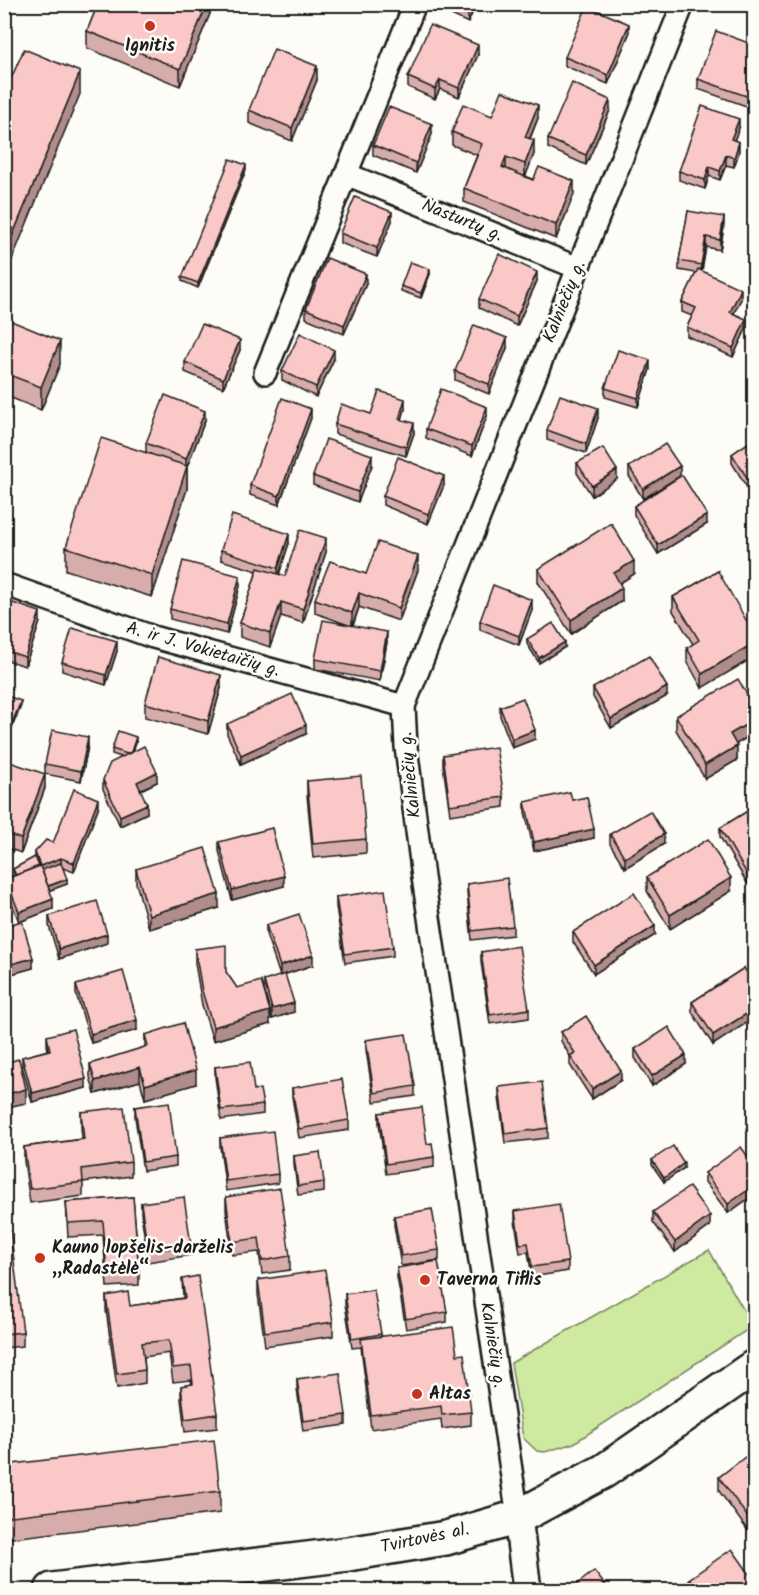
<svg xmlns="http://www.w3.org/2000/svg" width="759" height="1595" font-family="Kalam,sans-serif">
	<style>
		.green { fill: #ceeaa1; stroke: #75835e; stroke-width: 1.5 }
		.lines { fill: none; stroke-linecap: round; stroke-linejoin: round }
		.minor-casing { stroke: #1c1c1c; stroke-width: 26 }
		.tertiary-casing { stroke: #1c1c1c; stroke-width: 32 }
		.primary-casing { stroke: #1c1c1c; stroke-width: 38 }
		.minor { stroke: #fdfcf7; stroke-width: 21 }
		.tertiary { stroke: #fdfcf7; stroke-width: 27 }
		.primary { stroke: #fdfcf7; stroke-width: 33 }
		.wall { fill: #d7adab; stroke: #1c1c1c; stroke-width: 1.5 }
		.shaded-wall { fill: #af8d8b; stroke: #1c1c1c; stroke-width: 1.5 }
		.building { fill: #fac9c7; stroke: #1c1c1c; stroke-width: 1.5 }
		.poi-dot { fill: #c8321e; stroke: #fdfcf7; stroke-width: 2 }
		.labels { text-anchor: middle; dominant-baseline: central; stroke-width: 5; stroke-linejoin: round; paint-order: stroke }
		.poi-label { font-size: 18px; font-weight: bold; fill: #1c1c1c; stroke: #fdfcf7; text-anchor: start }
		.street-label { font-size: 18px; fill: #1c1c1c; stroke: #fdfcf7 }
	</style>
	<rect width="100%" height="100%" fill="#fdfcf7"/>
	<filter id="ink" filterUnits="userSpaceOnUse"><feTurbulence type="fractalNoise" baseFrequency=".0167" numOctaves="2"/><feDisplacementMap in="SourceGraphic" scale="12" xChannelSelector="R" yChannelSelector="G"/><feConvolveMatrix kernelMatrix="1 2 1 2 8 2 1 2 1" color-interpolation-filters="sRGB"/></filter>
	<g filter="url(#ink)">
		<!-- green -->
		<polygon class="green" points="709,1250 753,1326 574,1443 545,1452 537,1451 523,1438 511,1363"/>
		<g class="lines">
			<defs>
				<g id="minor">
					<polyline points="415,4 346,174 578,268"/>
					<polyline points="265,373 346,174"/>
					<polyline points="4,584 153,637 404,706"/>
					<polyline points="518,1517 423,877 406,747 404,706 683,4"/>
				</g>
				<polyline id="tertiary" points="518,1517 527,1590"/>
				<polyline id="primary" points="52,1590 348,1554 446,1538 518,1517 604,1471 754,1367"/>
			</defs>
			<!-- minor casing -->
			<use href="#minor" class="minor-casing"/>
			<!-- tertiary casing -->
			<use href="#tertiary" class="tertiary-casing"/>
			<!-- primary casing -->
			<use href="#primary" class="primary-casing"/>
			<!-- minor -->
			<use href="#minor" class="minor"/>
			<!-- tertiary -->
			<use href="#tertiary" class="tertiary"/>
			<!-- primary -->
			<use href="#primary" class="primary"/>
		</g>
		<!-- wall -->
		<g class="wall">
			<polygon points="98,4 214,4 180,86 87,48 87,31"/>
			<polygon points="435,4 476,4 468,23 435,7"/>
			<polygon points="630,4 641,4 639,8"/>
			<polygon points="737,4 754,4 754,11"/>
			<polygon points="629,34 608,84 565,66 565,57"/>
			<polygon points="754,45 754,100 752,108 698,89 698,79"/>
			<polygon points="478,55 459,97 440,89 435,99 408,87 408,77"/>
			<polygon points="317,80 292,141 249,123 249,110"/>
			<polygon points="610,110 586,165 548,148 548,139"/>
			<polygon points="492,116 538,118 530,139 534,154 525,176 574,194 556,239 464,202 464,188 477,155 452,145 452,132"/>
			<polygon points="739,128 734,140 739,152 734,167 726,165 720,180 709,176 705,189 679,180 679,171"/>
			<polygon points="432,134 416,173 373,155 373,145"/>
			<polygon points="246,170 198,288 182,281 182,277"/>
			<polygon points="754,203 754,275 752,270 752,256 754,255 750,247 750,233 751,233 749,229 749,215 750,214 750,206"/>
			<polygon points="688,211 724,227 720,250 706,247 702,271 741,299 734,313 746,329 733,357 687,336 687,327 692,316 682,312 682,302 696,273 679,270 679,261"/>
			<polygon points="392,221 377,257 340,243 340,233"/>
			<polygon points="430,274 421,298 401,291 401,286"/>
			<polygon points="537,281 517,326 479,308 479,299"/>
			<polygon points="366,284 344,334 306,318 306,309"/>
			<polygon points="4,318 60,364 41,410 4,395"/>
			<polygon points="507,348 489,394 455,380 455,371"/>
			<polygon points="240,350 223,388 185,372 185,362"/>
			<polygon points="334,359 316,397 282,380 282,371"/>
			<polygon points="650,369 638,407 605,397 605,388"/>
			<polygon points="405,409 402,420 414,433 406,456 335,434 335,424 371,414"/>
			<polygon points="487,416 472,456 426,438 426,429"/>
			<polygon points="311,418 279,505 250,495 250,485"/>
			<polygon points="598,418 586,453 547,440 547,430"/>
			<polygon points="205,420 187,467 187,489 152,597 66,570 66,547 154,456 146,452 146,443"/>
			<polygon points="754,439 751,494 732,463 732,454"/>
			<polygon points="577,463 617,479 592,496 577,473"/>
			<polygon points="372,465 358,502 313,485 313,476"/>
			<polygon points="629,467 680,476 643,499 629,476"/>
			<polygon points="444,485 428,524 383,505 383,496"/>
			<polygon points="634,506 707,524 658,554 634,515"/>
			<polygon points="754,537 754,581 747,569 747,542"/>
			<polygon points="289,543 279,574 285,576 326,552 303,623 281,616 270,647 240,637 240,623 257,571 221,560 221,550"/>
			<polygon points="538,569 634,574 620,583 622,601 571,634 538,582"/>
			<polygon points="418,570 399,621 359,607 353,626 387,642 380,681 315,669 315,659 346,624 315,613 315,599 366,574"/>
			<polygon points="718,571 702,688 687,661 687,648 693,644 673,611 673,597"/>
			<polygon points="240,586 227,634 170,619 170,609"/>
			<polygon points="4,600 40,622 25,666 4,659"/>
			<polygon points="532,610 519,645 480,630 480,621"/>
			<polygon points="527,639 565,647 539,663 527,644"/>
			<polygon points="117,651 106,685 62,671 62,662"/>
			<polygon points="221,688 208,734 145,717 145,703"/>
			<polygon points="593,688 667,696 611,728 593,697"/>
			<polygon points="500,707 535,739 512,748 500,716"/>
			<polygon points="754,707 754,733 736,744 737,760 705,779 676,730 676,716"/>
			<polygon points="227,724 306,734 241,764 227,734"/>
			<polygon points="136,742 133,752 157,782 141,790 147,813 120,826 103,789 103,780 121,757 112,754 112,749"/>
			<polygon points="88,746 81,781 45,774 45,764"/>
			<polygon points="443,755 504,797 504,807 450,815 443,765"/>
			<polygon points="4,760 45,788 21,853 10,849"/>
			<polygon points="307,781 366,839 366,853 313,858 307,795"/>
			<polygon points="572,800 594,838 534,851 525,812 525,802"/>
			<polygon points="754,807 747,883 720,837 720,828"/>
			<polygon points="98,808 74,872 63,868 67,884 50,890 53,909 22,921 33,968 4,976 4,926 19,922 6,888 6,879 14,876 13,869 35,857 35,852 53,843"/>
			<polygon points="610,834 664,844 625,868 610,844"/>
			<polygon points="219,842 284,886 232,900 219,851"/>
			<polygon points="136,869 219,908 149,929 136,883"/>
			<polygon points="647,877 731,891 670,929 647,891"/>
			<polygon points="467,884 513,926 513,935 472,940 467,893"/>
			<polygon points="336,897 393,947 393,956 345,963 336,907"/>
			<polygon points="49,916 107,943 59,959 49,926"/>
			<polygon points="266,925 313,965 280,976 266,934"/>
			<polygon points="573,932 655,935 594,974 573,942"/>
			<polygon points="195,949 226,972 237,988 270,1024 213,1041 202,1005 195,963"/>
			<polygon points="481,952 529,1009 529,1018 490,1024 481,962"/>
			<polygon points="744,968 713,1045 692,1012 692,1002"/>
			<polygon points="264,981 294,1012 272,1019 264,990"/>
			<polygon points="76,985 137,1030 91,1043 76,994"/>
			<polygon points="561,1032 621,1080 592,1099 570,1065 570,1056 561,1041"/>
			<polygon points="145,1035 196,1084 145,1099 140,1081 95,1094 90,1077 90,1064 145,1047"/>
			<polygon points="47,1036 86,1088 32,1102 22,1066 22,1057 48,1050 47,1045"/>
			<polygon points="366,1040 415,1086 415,1096 374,1102 366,1050"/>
			<polygon points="635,1049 686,1064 652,1086 635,1058"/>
			<polygon points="215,1067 254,1090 263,1105 263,1114 221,1120 215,1077"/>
			<polygon points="499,1087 548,1128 548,1138 505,1143 499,1097"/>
			<polygon points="292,1088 349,1120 349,1130 299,1138 292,1097"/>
			<polygon points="135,1107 176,1157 176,1166 143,1171 135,1117"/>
			<polygon points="81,1112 131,1162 131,1176 83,1182 83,1196 30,1203 24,1161 24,1147 82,1139 81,1126"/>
			<polygon points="379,1113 427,1144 434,1157 434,1167 386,1174 379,1123"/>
			<polygon points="220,1138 278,1174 278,1183 226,1191 220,1147"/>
			<polygon points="294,1156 324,1182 324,1192 298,1195 294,1165"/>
			<polygon points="652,1160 684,1168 664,1182 652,1165"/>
			<polygon points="754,1165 754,1187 752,1189 752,1196 728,1213 705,1182 705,1173"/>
			<polygon points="133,1197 139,1271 139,1285 107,1287 103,1235 68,1237 66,1202"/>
			<polygon points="226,1197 290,1256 290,1270 262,1274 259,1252 232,1255 226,1210"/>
			<polygon points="141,1203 191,1245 191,1255 148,1262 141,1213"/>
			<polygon points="515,1211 568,1262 568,1271 532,1277 528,1252 520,1253 515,1221"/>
			<polygon points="653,1212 710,1226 675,1252 653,1222"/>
			<polygon points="394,1216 439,1250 439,1260 401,1266 394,1225"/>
			<polygon points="4,1230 23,1332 23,1346 4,1348"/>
			<polygon points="397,1268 447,1312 447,1322 406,1329 397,1277"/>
			<polygon points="182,1279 217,1414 217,1428 185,1432 181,1399 181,1386 192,1384 191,1380 173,1382 169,1353 144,1357 145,1370 145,1383 117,1388 106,1310 106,1296 130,1306 183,1298"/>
			<polygon points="258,1280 333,1322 333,1336 265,1346 258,1294"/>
			<polygon points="345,1294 381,1334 381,1336 457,1355 471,1412 471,1425 442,1429 441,1419 371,1429 361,1347 352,1348 345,1304"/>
			<polygon points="297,1379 346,1415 346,1425 303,1431 297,1389"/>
			<polygon points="754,1453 754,1539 719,1491 719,1477"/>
			<polygon points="4,1465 220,1491 220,1513 4,1539"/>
			<polygon points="689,1579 754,1590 691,1590 689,1589"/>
		</g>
		<!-- shaded-wall -->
		<g class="shaded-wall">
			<polygon points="207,4 214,4 180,86 180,69"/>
			<polygon points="472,4 476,4 468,23 468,13"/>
			<polygon points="629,24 629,34 608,84 608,75"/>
			<polygon points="478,45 478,55 459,97 459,88"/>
			<polygon points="317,66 317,80 292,141 292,128"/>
			<polygon points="80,72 80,94 4,279 4,256"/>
			<polygon points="440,80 440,89 435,99 435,89"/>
			<polygon points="754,90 754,100 752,108 752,98"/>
			<polygon points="610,100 610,110 586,165 586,155"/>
			<polygon points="538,105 538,118 525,150 525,137"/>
			<polygon points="739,119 739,128 731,149 731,139"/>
			<polygon points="432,124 432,134 416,173 416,163"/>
			<polygon points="534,140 534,154 525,178 525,164"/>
			<polygon points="739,142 739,152 734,167 734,158"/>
			<polygon points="726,155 726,165 720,180 720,171"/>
			<polygon points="506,157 506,171 502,167"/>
			<polygon points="246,165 246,170 198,288 198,283"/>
			<polygon points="709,167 709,176 705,189 705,180"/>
			<polygon points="574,181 574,194 556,239 556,225"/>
			<polygon points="392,212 392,221 377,257 377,248"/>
			<polygon points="724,217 724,227 720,250 720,240"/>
			<polygon points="706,237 706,247 701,274 701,265"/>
			<polygon points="430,269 430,274 421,298 421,293"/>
			<polygon points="537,272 537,281 517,326 517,316"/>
			<polygon points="366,274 366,284 344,334 344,325"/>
			<polygon points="741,289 741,299 730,321 730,312"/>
			<polygon points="746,319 746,329 733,357 733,348"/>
			<polygon points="507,338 507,348 489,394 489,384"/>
			<polygon points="240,340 240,350 223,388 223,379"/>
			<polygon points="60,341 60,364 41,410 41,387"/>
			<polygon points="334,350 334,359 316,397 316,387"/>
			<polygon points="650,360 650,369 638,407 638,398"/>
			<polygon points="405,399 405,409 399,428 399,419"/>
			<polygon points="487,407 487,416 472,456 472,446"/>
			<polygon points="598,408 598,418 586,453 586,444"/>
			<polygon points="311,409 311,418 279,505 279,496"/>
			<polygon points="205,411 205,420 187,467 187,489 152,597 152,575 186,468 186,459"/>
			<polygon points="414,423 414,433 406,456 406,447"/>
			<polygon points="372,455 372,465 358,502 358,492"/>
			<polygon points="680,466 680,476 643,499 643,489"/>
			<polygon points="617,470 617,479 592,496 592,486"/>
			<polygon points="444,476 444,485 428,524 428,514"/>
			<polygon points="754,482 754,492 751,494 751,484"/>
			<polygon points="707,515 707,524 658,554 658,545"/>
			<polygon points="289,534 289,543 278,578 278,568"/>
			<polygon points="326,538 326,552 303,623 303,609"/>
			<polygon points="418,556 418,570 399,621 399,608"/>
			<polygon points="634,561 634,574 614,587 614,573"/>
			<polygon points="240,576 240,586 227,634 227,624"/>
			<polygon points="622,588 622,601 571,634 571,620"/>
			<polygon points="359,593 359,607 352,627 352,613"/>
			<polygon points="532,600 532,610 519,645 519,636"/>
			<polygon points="281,602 281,616 270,647 270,633"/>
			<polygon points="40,612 40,622 25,666 25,657"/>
			<polygon points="387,632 387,642 380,681 380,671"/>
			<polygon points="117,641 117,651 106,685 106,675"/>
			<polygon points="565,642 565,647 539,663 539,658"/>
			<polygon points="754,643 754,657 702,688 702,674"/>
			<polygon points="221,675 221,688 208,734 208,721"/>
			<polygon points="667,687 667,696 611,728 611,719"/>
			<polygon points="21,701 21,706 4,747 4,743"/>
			<polygon points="754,720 754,733 730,748 730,734"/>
			<polygon points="306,725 306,734 241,764 241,755"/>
			<polygon points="535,730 535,739 512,748 512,739"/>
			<polygon points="88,737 88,746 81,781 81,771"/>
			<polygon points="136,737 136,742 131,760 131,755"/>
			<polygon points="737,746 737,760 705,779 705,765"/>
			<polygon points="157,772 157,782 137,791 137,782"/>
			<polygon points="45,774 45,788 21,853 21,839"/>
			<polygon points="98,799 98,808 74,872 74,863"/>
			<polygon points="147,804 147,813 120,826 120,816"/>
			<polygon points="594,829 594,838 534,851 534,842"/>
			<polygon points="664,834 664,844 625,868 625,858"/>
			<polygon points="10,835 10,849 4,866 4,852"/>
			<polygon points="61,858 61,867 42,875 40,866"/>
			<polygon points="754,869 754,879 747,883 747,874"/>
			<polygon points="284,876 284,886 232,900 232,890"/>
			<polygon points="731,878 731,891 670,929 670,915"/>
			<polygon points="67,879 67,884 46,892 46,887"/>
			<polygon points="219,894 219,908 149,929 149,915"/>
			<polygon points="53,899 53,909 19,922 19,912"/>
			<polygon points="655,926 655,935 594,974 594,965"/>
			<polygon points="107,934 107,943 59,959 59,949"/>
			<polygon points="313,955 313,965 280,976 280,966"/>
			<polygon points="33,958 33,968 4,976 4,966"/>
			<polygon points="294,1003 294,1012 272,1019 272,1009"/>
			<polygon points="754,1009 754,1018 713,1045 713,1035"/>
			<polygon points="270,1011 270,1024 213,1041 213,1027"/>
			<polygon points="137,1020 137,1030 91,1043 91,1034"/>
			<polygon points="686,1055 686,1064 652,1086 652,1076"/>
			<polygon points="140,1067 140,1081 95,1094 95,1081"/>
			<polygon points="196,1070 196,1084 145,1099 145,1085"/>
			<polygon points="621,1071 621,1080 592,1099 592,1089"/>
			<polygon points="86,1079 86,1088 32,1102 32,1093"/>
			<polygon points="26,1089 26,1103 4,1108 4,1095"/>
			<polygon points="684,1163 684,1168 664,1182 664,1178"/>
			<polygon points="754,1177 754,1187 752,1189 752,1196 728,1213 728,1204 748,1182"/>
			<polygon points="710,1216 710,1226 675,1252 675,1242"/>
		</g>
		<!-- building -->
		<g class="building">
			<polygon points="98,4 207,4 180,69 87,31"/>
			<polygon points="450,4 472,4 468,13"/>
			<polygon points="587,6 629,24 608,75 565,57"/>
			<polygon points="430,25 478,45 459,88 440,80 435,89 408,77"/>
			<polygon points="716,31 754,45 754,90 752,98 698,79"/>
			<polygon points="24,49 80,72 4,256 4,95"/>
			<polygon points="274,49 317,66 292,128 249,110"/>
			<polygon points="572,83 610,100 586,155 548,139"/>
			<polygon points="502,91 538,105 525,137 534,140 525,164 506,157 502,167 533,180 539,167 574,181 556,225 464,188 482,144 452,132 463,104 492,116"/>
			<polygon points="702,106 739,119 731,139 739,142 734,158 726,155 720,171 709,167 705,180 679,171"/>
			<polygon points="389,107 432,124 416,163 373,145"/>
			<polygon points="230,159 246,165 198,283 182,277"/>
			<polygon points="355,197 392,212 377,248 340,233"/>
			<polygon points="754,203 754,226 749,215 754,212 750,206"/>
			<polygon points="688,211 724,217 720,240 706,237 701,265 679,261"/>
			<polygon points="754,231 754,242 750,233"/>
			<polygon points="499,254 537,272 517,316 479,299"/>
			<polygon points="327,258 366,274 344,325 306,309"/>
			<polygon points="410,262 430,269 421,293 401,286"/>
			<polygon points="698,269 741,289 730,312 746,319 733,348 687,327 696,308 682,302"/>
			<polygon points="4,318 60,341 41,387 4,373"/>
			<polygon points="202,324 240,340 223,379 185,362"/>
			<polygon points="474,325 507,338 489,384 455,371"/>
			<polygon points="300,333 334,350 316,387 282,371"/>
			<polygon points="618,350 650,360 638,398 605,388"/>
			<polygon points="441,389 487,407 472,446 426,429"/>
			<polygon points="379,391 405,399 399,419 414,423 406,447 335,424 341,404 371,414"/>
			<polygon points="165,395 205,411 186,459 146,443"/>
			<polygon points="560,395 598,408 586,444 547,430"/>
			<polygon points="282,398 311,409 279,496 250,485"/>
			<polygon points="101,438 187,466 152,575 66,547"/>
			<polygon points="326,439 372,455 358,492 313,476"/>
			<polygon points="754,439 754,482 751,484 732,454"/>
			<polygon points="665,444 680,466 643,489 629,467"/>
			<polygon points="603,448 617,470 592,486 577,463"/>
			<polygon points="398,457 444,476 428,514 383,496"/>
			<polygon points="682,475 707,515 658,545 634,506"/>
			<polygon points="232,515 289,534 278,568 221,550"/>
			<polygon points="611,523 634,561 614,573 622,588 571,620 538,569"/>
			<polygon points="300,530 326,538 303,609 281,602 270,633 240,623 258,568 285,576"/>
			<polygon points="754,537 754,567 747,556 753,552 747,542"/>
			<polygon points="378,542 418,556 399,608 359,593 352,613 315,599 330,561 366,574"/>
			<polygon points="183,561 240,576 227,624 170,609"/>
			<polygon points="718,571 754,634 754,643 702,674 687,648 699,640 673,597"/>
			<polygon points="493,585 532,600 519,636 480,621"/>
			<polygon points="4,600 40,612 25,657 4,650"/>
			<polygon points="323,620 387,632 380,671 315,659"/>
			<polygon points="553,623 565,642 539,658 527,639"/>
			<polygon points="72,628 117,641 106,675 62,662"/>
			<polygon points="649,656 667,687 611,719 593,688"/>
			<polygon points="158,657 221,675 208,721 145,703"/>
			<polygon points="738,679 754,707 754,720 730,734 737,746 705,765 676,716"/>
			<polygon points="292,694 306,725 241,755 227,724"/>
			<polygon points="4,695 21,701 4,743"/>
			<polygon points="523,698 535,730 512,739 500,707"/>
			<polygon points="52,730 88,737 81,771 45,764"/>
			<polygon points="118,731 136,737 131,752 127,754 112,749"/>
			<polygon points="144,746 157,772 137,782 147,804 120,816 103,780 110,763"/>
			<polygon points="496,747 504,797 450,805 443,755"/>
			<polygon points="4,760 45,774 21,839 10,835 4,852"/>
			<polygon points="361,776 366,839 313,844 307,781"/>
			<polygon points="74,789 98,799 74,863 61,858 40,866 35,852 46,840 53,843"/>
			<polygon points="570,792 572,800 587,797 594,829 534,842 525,802"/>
			<polygon points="754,807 754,869 747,874 720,828"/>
			<polygon points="650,811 664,834 625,858 610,834"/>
			<polygon points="272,828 284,876 232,890 219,842"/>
			<polygon points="708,839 731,878 670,915 647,877"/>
			<polygon points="205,848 219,894 149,915 136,869"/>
			<polygon points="35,857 39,866 16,875 13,869"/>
			<polygon points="61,863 67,879 48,886 42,870"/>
			<polygon points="40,866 53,899 19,912 6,879"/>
			<polygon points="507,878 513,926 472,931 467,884"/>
			<polygon points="385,890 393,947 345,954 336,897"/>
			<polygon points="634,893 655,926 594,965 573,932"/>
			<polygon points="97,901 107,934 59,949 49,916"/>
			<polygon points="299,914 313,955 280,966 266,925"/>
			<polygon points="22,921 33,958 4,966 4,926"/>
			<polygon points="226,945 226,972 237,988 261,981 270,1011 213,1027 202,991 195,949"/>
			<polygon points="519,946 529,1009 490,1015 481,952"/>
			<polygon points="744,968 754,984 754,1009 713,1035 692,1002"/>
			<polygon points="123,971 137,1020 91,1034 76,985"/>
			<polygon points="285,974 294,1003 272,1009 264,981"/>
			<polygon points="586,1016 621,1071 592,1089 570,1056 575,1053 561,1032"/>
			<polygon points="183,1023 196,1070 145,1085 140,1067 95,1081 90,1064 148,1046 145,1035"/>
			<polygon points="669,1027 686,1055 652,1076 635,1049"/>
			<polygon points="73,1029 86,1079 32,1093 22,1057 50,1050 47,1036"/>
			<polygon points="406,1034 415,1086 374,1093 366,1040"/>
			<polygon points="19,1059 26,1089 4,1095 4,1063"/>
			<polygon points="250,1062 254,1090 260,1089 263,1105 221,1110 215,1067"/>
			<polygon points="342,1079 349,1120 299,1129 292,1088"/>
			<polygon points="542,1082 548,1128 505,1134 499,1087"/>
			<polygon points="169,1102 176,1157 143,1162 135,1107"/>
			<polygon points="124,1107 131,1162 82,1169 83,1182 30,1189 24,1147 84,1139 81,1112"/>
			<polygon points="422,1107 427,1144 432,1143 434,1157 386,1164 379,1113"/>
			<polygon points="273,1131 278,1174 226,1181 220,1138"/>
			<polygon points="673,1146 684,1163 664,1178 652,1160"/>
			<polygon points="741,1147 754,1165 754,1177 748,1182 752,1187 728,1204 705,1173"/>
			<polygon points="320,1152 324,1182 298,1186 294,1156"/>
			<polygon points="689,1187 710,1216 675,1242 653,1212"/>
			<polygon points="280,1188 290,1256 262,1261 259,1238 232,1242 226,1197"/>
			<polygon points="133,1197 139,1271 107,1274 103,1221 68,1223 66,1202"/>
			<polygon points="184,1197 191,1245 148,1252 141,1203"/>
			<polygon points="559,1204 568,1262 532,1267 528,1243 520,1244 515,1211"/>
			<polygon points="432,1209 439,1250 401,1256 394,1216"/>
			<polygon points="10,1229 23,1332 4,1334 4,1230"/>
			<polygon points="438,1261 447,1312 406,1319 397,1268"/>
			<polygon points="325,1270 333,1322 265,1332 258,1280"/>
			<polygon points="198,1276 217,1414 185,1419 181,1386 193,1384 191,1366 173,1368 169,1340 142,1343 145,1370 117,1374 106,1296 128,1292 130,1306 185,1298 182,1279"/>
			<polygon points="374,1290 381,1334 352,1339 345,1294"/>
			<polygon points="453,1327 457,1355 464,1354 471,1412 442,1415 441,1406 371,1415 361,1339"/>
			<polygon points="340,1373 346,1415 303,1421 297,1379"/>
			<polygon points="214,1440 220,1491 4,1517 4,1465"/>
			<polygon points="753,1451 754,1453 754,1526 719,1477"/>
			<polygon points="732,1549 754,1580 754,1590 697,1590 689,1579"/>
			<polygon points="594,1571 609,1590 572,1590 571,1589"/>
		</g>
	</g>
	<!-- markers -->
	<g class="poi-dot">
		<circle cx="150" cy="26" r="6"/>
		<circle cx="40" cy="1258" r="6"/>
		<circle cx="425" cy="1280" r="6"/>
		<circle cx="417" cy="1394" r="6"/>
	</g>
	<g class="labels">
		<!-- poi labels -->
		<g class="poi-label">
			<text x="150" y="46" text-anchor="middle">Ignitis</text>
			<text x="52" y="1248">Kauno lopšelis-darželis<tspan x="52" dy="21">„Radastėlė“</tspan></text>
			<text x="437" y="1280">Taverna Tiflis</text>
			<text x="429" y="1394">Altas</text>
		</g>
		<!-- street labels -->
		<g class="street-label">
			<text transform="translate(462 221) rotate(22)">Nasturtų g.</text>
			<text transform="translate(565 302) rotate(-68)">Kalniečių g.</text>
			<text transform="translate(203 650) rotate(16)">A. ir J. Vokietaičių g.</text>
			<text transform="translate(411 775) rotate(-96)">Kalniečių g.</text>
			<text transform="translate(492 1345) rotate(81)">Kalniečių g.</text>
			<text transform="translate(425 1539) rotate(-12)">Tvirtovės al.</text>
		</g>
	</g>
	<!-- margin -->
	<rect width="759" height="1595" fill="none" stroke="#fdfcf7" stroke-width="24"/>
	<rect x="12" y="12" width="735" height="1571" fill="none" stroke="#1c1c1c" stroke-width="2" filter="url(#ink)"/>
</svg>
